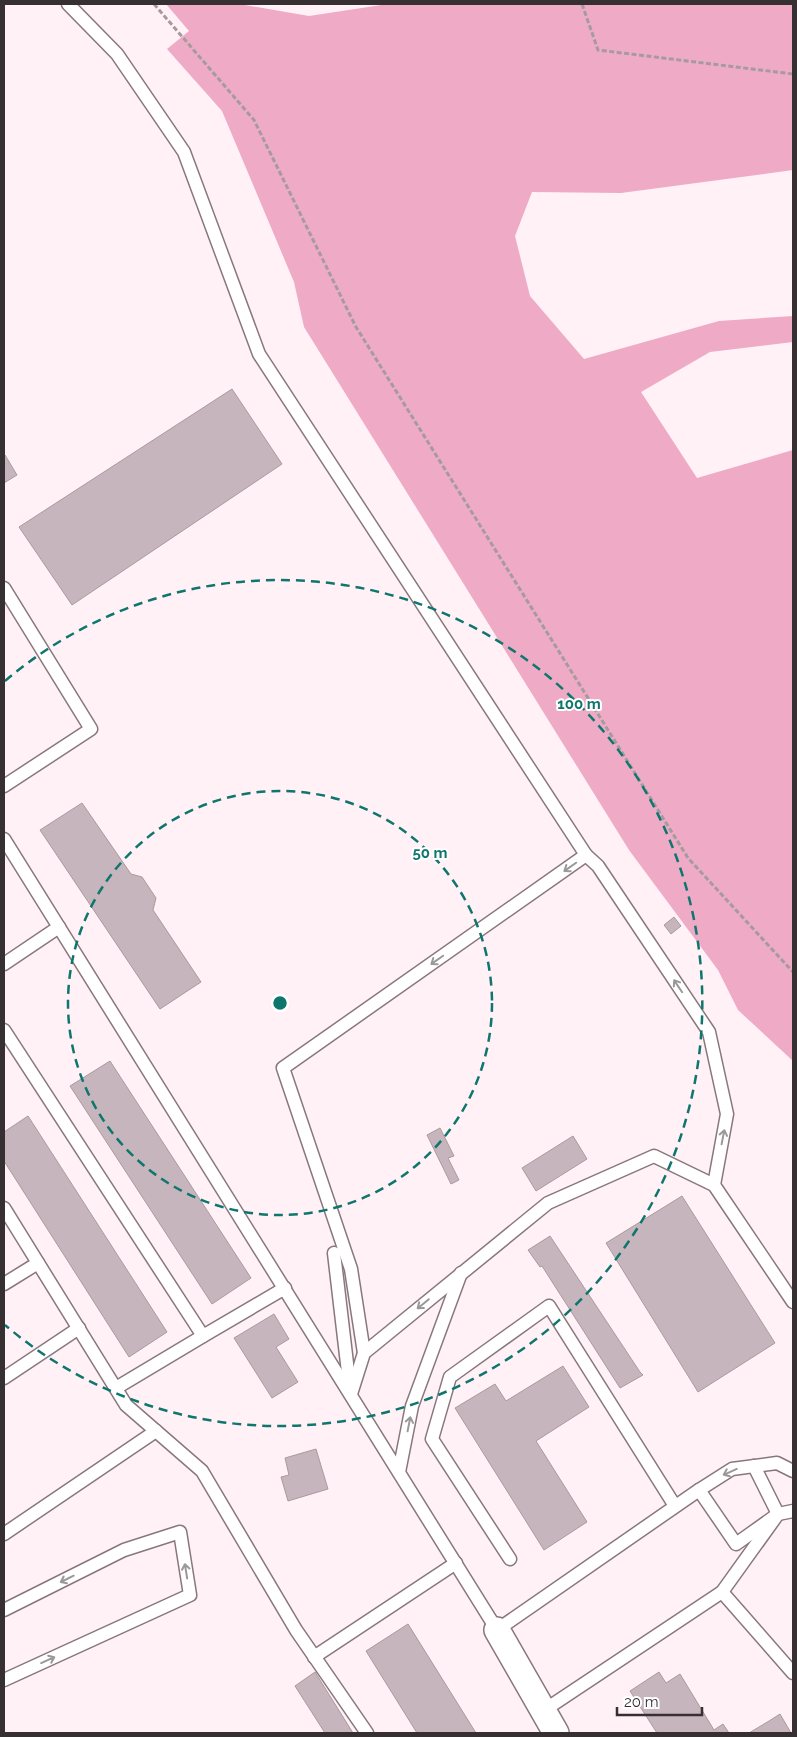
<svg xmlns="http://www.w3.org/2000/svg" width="797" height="1737" viewBox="0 0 797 1737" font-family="Raleway,sans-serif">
<rect width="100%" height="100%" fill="#fff1f6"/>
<polygon fill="#efaac6" points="166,4 239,4 309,16 388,4 793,4 793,170 621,193 532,192 515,236 530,296 584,359 719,321 793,316 793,342 710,352 641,392 697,478 793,450 793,1061 738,1010 718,970 629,850 304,327 294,282 222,111 167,49 189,31"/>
<g fill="#c6b5bc" stroke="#aa9aa0">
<polygon points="232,389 282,464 72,605 19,527"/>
<polygon points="5,455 17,475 4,483 4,456"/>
<polygon points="82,803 131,874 142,877 156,898 153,910 201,982 160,1009 40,830"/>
<polygon points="674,917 681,926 671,934 664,925"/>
<polygon points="110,1061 251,1278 212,1304 70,1086"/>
<polygon points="28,1116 167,1332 129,1357 4,1161 4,1132"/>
<polygon points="440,1128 454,1156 448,1158 459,1180 451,1184 427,1135"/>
<polygon points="573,1136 587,1159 536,1191 522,1168"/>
<polygon points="682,1196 775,1343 698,1392 606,1243"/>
<polygon points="550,1236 640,1372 643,1375 620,1388 542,1266 540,1267 528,1250"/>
<polygon points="274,1314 289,1339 276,1347 298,1382 272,1398 234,1338"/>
<polygon points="563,1366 589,1407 536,1441 587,1522 544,1550 455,1408 495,1384 506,1401"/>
<polygon points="316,1449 328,1489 288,1501 281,1477 289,1475 285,1458"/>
<polygon points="408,1624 476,1733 417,1733 366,1651"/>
<polygon points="315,1672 353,1733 325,1733 295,1686"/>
<polygon points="659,1672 666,1683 680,1674 714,1730 723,1724 729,1733 657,1733 630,1691"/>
<polygon points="780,1714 791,1733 749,1733 769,1721"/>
</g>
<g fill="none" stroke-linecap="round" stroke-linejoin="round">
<g stroke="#88787e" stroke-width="15">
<g id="service">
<polyline points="68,4 117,54 184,152 259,354 586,855"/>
<polyline points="4,588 91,729 4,786"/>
<polyline points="4,839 497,1630 699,1490"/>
<polyline points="4,964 59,927"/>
<polyline points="4,1030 203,1336 116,1388"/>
<polyline points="4,1208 126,1405 202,1471 296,1630 367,1733"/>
<polyline points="334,1253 350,1389"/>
<polyline points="4,1284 38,1263"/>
<polyline points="203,1336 285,1288"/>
<polyline points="364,1353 351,1269 283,1068 586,855 598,866 709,1032 727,1114 714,1185"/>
<polyline points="4,1378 79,1328"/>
<polyline points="351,1394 364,1353 548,1203 654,1156 714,1185 793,1302"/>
<polyline points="793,1471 777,1463 732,1469 699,1490 736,1544 778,1514 793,1511"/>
<polyline points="399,1472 412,1406 461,1273"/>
<polyline points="4,1534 156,1431"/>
<polyline points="510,1559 432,1439 450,1377 549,1306 675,1506"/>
<polyline points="722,1592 778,1514 754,1466"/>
<polyline points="4,1610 124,1550 180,1532 190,1595 4,1680"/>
<polyline points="314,1657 456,1563"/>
<polyline points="543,1711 722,1592 793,1673"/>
</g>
</g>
<g stroke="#88787e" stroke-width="28">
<polyline id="minor" points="497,1630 556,1733"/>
</g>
<g stroke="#a59b9f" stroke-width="3" stroke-dasharray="5 2.5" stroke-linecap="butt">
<polyline points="154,4 254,120 356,327 688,858 793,972"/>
<polyline points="582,4 598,50 793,74"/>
</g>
<use href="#service" stroke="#fff" stroke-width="12"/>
<use href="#minor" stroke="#fff" stroke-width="25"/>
</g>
<defs><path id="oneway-shaft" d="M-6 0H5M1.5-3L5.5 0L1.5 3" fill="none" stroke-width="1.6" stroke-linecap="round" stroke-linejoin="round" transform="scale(1.25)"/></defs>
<g stroke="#9a9898">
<use href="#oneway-shaft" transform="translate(570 867) rotate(145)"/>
<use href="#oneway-shaft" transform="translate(437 960) rotate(145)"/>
<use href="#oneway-shaft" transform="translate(678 986) rotate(-124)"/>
<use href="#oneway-shaft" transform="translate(723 1137) rotate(-79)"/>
<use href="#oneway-shaft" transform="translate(423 1304) rotate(141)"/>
<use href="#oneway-shaft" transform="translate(409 1424) rotate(-79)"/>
<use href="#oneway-shaft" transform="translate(730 1472) rotate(156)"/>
<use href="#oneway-shaft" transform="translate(186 1571) rotate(-99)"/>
<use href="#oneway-shaft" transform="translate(67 1579) rotate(154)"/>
<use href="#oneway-shaft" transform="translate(48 1660) rotate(-24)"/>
</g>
<g fill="none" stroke="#0f766e" stroke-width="2.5" stroke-dasharray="9 6">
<circle cx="280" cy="1003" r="212"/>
<path d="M5 681A423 423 0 1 1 5 1325"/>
</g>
<circle cx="280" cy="1003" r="8" fill="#0f766e" stroke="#fff" stroke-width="2.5"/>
<g font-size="15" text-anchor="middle" font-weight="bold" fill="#0f766e" stroke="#fff" stroke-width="4" stroke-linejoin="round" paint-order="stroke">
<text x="579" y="709">100 m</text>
<text x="430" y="858">50 m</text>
</g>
<rect width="797" height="1737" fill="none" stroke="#363032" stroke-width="10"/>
<path d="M617 1707v8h85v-8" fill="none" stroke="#363032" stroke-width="2.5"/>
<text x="624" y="1707" font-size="15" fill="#363032" stroke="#ffffff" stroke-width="4" paint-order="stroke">20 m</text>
</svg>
